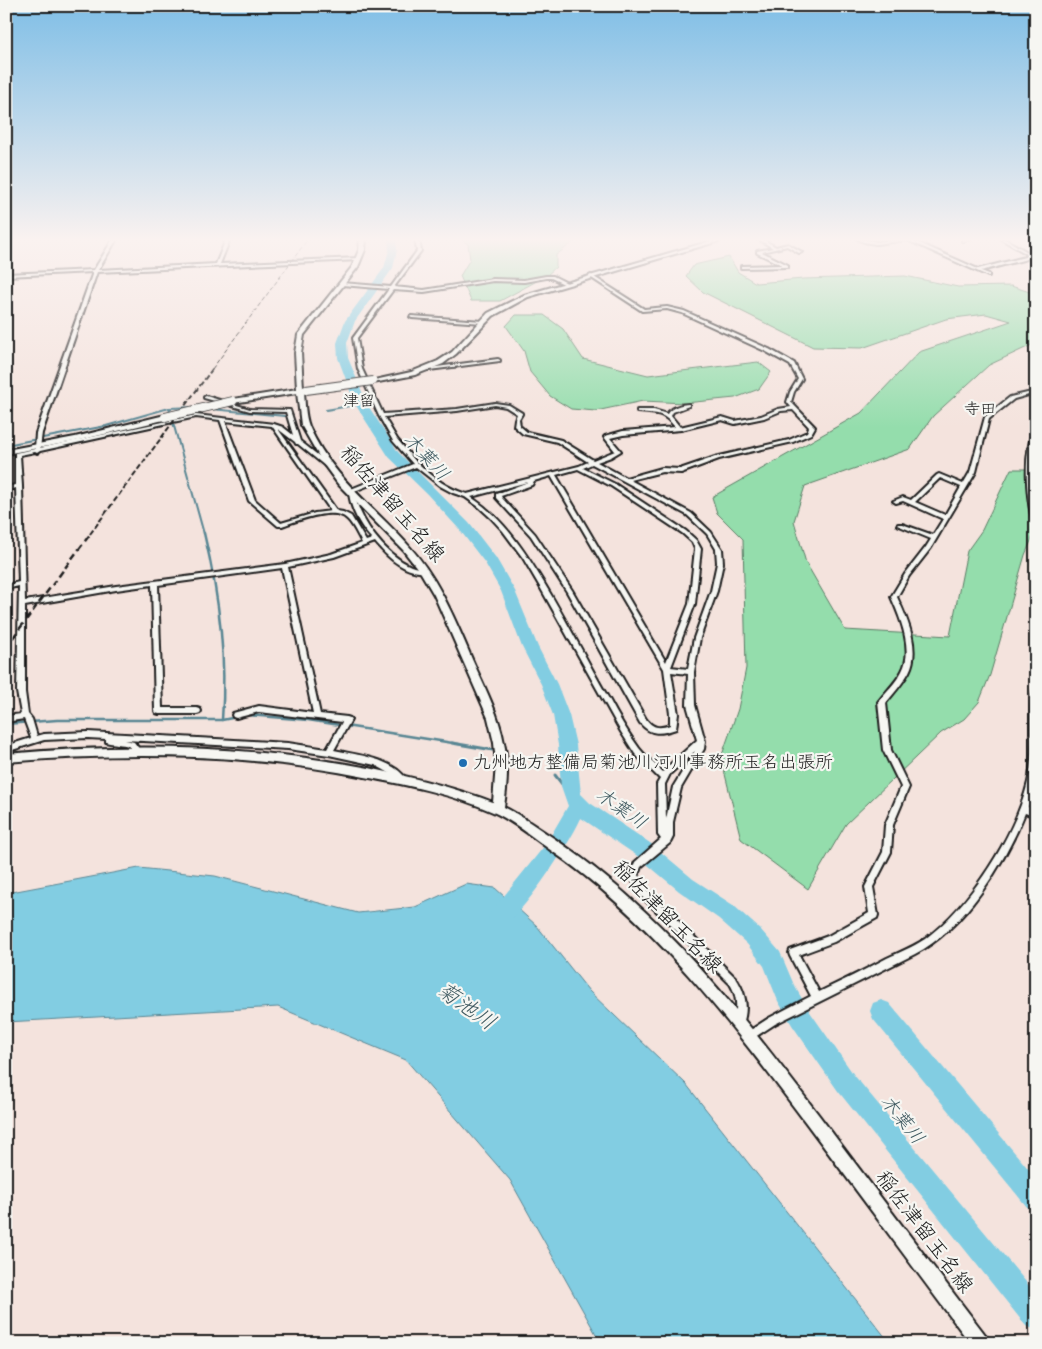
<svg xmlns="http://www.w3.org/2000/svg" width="1042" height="1349" viewBox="0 0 1042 1349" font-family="Mynerve,'Klee One',sans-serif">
<rect width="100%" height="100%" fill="#f4e3dd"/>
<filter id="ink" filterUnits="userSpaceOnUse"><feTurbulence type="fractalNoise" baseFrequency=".02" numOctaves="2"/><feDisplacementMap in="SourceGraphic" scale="10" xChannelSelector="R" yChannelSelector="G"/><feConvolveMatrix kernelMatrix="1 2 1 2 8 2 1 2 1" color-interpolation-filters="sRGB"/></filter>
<g filter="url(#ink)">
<g fill="#94ddac" stroke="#587c64">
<polygon points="460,239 578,239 556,255 556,267 546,276 500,301 471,301 460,276 470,259 468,244"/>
<polygon points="729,257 738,272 756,283 803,279 905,276 958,287 1011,286 1036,294 1036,343 989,365 933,416 910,449 805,486 794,521 806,563 845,630 950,636 967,551 982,530 1011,469 1036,469 1036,529 1025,555 990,675 979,702 964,719 941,733 846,824 808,889 741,839 721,758 738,709 746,668 743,539 717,513 712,497 861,413 919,352 1011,321 986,314 946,319 862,348 813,347 703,292 686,276 694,265"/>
<polygon points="516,315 544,315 563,329 583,359 648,375 758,362 771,372 759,389 735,398 685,403 643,401 596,411 571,409 550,396 530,372 524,351 506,326"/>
</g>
<polygon fill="#82cde2" stroke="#598693" points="139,868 215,876 358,913 415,907 466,884 495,888 537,926 589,991 686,1084 890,1343 601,1343 510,1180 406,1060 278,1007 6,1022 6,893"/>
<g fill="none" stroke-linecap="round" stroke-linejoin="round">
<g stroke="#598693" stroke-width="2">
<polyline points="169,408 204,534"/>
<polyline points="211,409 285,416"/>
<polyline points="326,410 361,404"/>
<polyline points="6,445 106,426 169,408 196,407"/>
</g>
<g stroke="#598693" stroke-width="2.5">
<path d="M204,533C219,595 227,656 222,720"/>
<polyline points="247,715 308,720 459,744"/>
<polyline points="6,724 57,720 222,720 237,717"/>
</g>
<g stroke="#598693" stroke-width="3">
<polyline points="452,743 493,750"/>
<polyline points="555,775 578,805"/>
</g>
<g fill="#82cde2" fill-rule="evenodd">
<path d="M388,239H396L397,250L393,268L355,321L347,343L348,358L367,404L398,452L469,523L496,558L515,591L538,647L557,684L569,715L576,745L581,794L590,803L650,843L693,879L733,905L761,930L780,952L794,985L808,1009L854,1075L1036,1294V1330L1026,1326L838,1091L792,1025L778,1001L764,966L747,944L719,919L679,891L636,855L581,818C571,842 520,920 498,929L491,926L488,919L491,912L546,844L568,806L561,786L558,745L553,715L541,684L522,647L501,591L485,563L459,529L427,494L389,457L355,404L338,358L337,343L345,321L384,268L389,250Z"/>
<polygon points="881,1000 889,1003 1036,1178 1036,1211 1027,1207 873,1019 870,1011 873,1003"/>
</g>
<g stroke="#1c1c1c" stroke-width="4">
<g id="street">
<path d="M113,239H117L98,270L216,264L226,239H230L220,264L359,258L361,259L359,260L97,272L42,433L40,448L196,415L274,424L283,427L293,435L286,412L250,411L204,398V397L206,396L250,409L290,410L300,441L329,464V466H325L298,444H296L295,442L278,429L337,511L343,512L351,516L366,541L372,539C360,526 351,510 349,493L346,491L413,464L393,441L379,416L358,369L353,338L389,289L342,285L340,284L342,283L391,287L417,251L415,239H419L421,251L394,287L424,290L493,279L524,280L546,276H553L569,284L566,285L551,278H546L524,282L493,281L424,292L393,290L357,338L362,369L383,414L457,409L495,403L509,405L522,413V414L519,419L520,426L527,432L561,440L593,460L615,451L604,437L605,436L623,431L675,427C662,411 656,414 637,412V410H654L667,414C670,408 681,404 689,404V406L673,412L671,416L680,427L722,417L735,421L761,416L778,409L791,407L787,402L790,392L798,379L790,365L765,351L682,313L667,309L642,311L590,277L589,276L591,275L644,309L667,307L684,311L769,349L794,363L802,379L794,392L791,402L815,427L811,434L793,442L719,459L681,473L662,472L630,480L691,513L711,532L722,549L723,563L717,591L700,638L694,672L695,705L705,741L704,749L681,788L673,822V837L670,843L641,867L638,875L644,887L736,978C746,993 749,1010 742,1026L739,1028L736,1026L734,1023C737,1009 738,997 730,984L638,893L630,875L635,862L661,839L658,835L657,784L660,779L635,754L621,732L540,587L523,558L503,531L491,518L479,507L465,497L453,493L440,486L416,467L352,492L354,493C360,521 384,554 411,566C416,568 421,568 426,570L427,571L426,572C405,574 387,557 375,542L334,557L288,567L320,714L347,717L350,718L351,720L334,750C357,755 393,758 407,780L406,782L403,783L400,782L395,776L375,765L329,755L288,749L125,740L134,742L140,750L139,752C130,753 134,749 128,746C123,744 112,744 106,742V739L88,738L44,740L6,752V746L31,738L24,719L6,722V716L21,714L17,692L19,586L6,589V585L19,582L16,488L6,491V487L15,485V453L35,449L36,433L93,272L6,276V274L94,270ZM495,405L506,407L517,414L515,419L514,426L523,434L557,442L588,462L579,466L467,494C448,489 434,478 420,465V463H417L397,439L384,417L457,411ZM793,410L809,427L807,432L789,440L715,457L680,469L662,468L626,478L597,462L611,457L621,451L610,438L623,435L681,430L722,420L735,424L764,418L781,411ZM196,417L220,420L249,501L278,526H282C297,521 334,506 347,519C353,524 358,536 362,543L331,554L285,564L116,586L25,601L22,486L20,455L35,452L37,453L40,451ZM225,421L272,426L331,511L315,513L281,523L255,500ZM592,464L687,515L707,534L716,549L717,563L711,591L694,638L688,669L671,667L695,604L701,549L696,540L686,531L615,484L583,468ZM578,469L611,486L682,533L692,542L695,549L689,604L666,662L556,475ZM551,476L664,669L670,714V725C659,729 653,728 646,719L572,590L535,534L502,498L501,496L532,485L534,481ZM528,482L496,494V498L531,536L567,592L640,723C651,736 661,734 676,729L678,714L671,672L688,674L687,705L697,740L664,770L663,772C655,764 646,757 639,748C628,733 618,716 609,699C587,661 567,621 544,583C524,550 504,519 471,497ZM282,568L313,713L259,706L233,713L232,715L233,717L236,718L259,712L342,722L327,749L288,743L88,732L44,734L37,736L32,719L28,714L25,692V606L116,590L152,585L155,711L156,713L159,714H197L200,713L201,711L200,709L197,708H162L158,585ZM695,751L673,787L666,819L665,784L670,774Z"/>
<polygon points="758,239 762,239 776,247 788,244 802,252 799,253 787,246 762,252 788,265 788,267 741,268 741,266 742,266 782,265 757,253 757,251 773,248"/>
<polygon points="857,239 862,239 876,242 910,239 978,269 1025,257 1027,254 1001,239 1005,239 1031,254 1027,259 981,271 989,274 989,276 988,276 907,240 876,244 864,242"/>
<polygon points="962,239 971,239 963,241 962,241"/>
<polygon points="411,316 483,321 485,322 483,323 412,318 410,317"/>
<polygon points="498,359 500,360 500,361 429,370 427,369 429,368"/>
<path d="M1036,391V393L1014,399L989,419L976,472L931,548L909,576L897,597C907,618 921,649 909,672C903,683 894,693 886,703L891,750L909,787L893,825L891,852L873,887L878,915L877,918L834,942L799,955L819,992C842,981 865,970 887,958C900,952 913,947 925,939C970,906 1015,836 1028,782C1035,753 1028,721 1033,691L1036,688V782L1028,807L1036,810V817L1025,813C1005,863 964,929 915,954L775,1024L752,1039L749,1041L746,1039L744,1036L746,1033L769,1018L811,996L790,956L789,953L790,950L828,936L869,913L865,887L883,852L885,825L901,787L883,750L878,702C886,691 896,683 902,671C914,650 900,617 891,597L905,574L926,547L931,539L897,525L898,524H902L933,535L943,519L903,501L896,503L893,501L903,497L911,500L937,475L939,474L963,484L970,472L985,417L1010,397ZM940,478L961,487L945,515L915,502Z"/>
<path d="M1034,428H1036L1033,476L1036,525L1033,523C1026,496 1023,454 1034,428Z"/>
</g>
</g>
<g stroke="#1c1c1c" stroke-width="4">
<g id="secondary">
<path d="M360,239H366L365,250L358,267L304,335L301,353L303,388L309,390L304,392C305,403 305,416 309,426C330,475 374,507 408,545C441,581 457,625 476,668C487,692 499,716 504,743C509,764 507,785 504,807C522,816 538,828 555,839C664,913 739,1011 818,1114C874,1188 930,1263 987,1337L990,1343H970C915,1270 861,1196 806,1123C730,1022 654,921 549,849C531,836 513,821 493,812C455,795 411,786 370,778C249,753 129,752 6,762V754C128,743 249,745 369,768C411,777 453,787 493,802L496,764L494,743L488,718L434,595L421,573L403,550L338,484L324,465L301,425L297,393L233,403L229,401L233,399L297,389L295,353L298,335L352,267L359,250Z"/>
<polygon points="718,239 726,239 528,297 493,316 456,354 443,364 415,375 373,383 370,381 411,372 438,361 452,352 488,313 524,295"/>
<polygon points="165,415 169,417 168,419 75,441 6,454 6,450 75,437"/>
</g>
</g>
<use href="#street" fill="#f6f6f2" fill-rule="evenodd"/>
<use href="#secondary" fill="#f6f6f2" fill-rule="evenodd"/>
<polyline stroke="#1c1c1c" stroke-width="1" stroke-dasharray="4.5 2.5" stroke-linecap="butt" points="212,369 308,239"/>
<polyline stroke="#1c1c1c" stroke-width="2" stroke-dasharray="5.5 2.5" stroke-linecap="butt" points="90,534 213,368"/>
<polyline stroke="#1c1c1c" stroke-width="2.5" stroke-dasharray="7 4" stroke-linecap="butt" points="6,647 91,533"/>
<g stroke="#1c1c1c" stroke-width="10" stroke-linecap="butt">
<g id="secondary-bridge">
<polyline points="306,390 373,381"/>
<polyline points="165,417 233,401"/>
</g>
</g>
<use href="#secondary-bridge" stroke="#f6f6f2" stroke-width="8"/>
</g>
</g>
<linearGradient id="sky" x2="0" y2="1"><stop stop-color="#7fbee6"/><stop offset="0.56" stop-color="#faf2f0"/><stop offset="1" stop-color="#faf2f0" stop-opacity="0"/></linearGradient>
<rect width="1042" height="428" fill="url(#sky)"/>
<circle fill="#1f6fb2" stroke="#f6f6f2" stroke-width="2" cx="463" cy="763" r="5"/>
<g text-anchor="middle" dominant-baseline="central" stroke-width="4.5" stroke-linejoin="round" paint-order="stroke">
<g font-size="16" fill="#1c1c1c" stroke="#f6f6f2">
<text x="359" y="401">津留</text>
<text x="980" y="409">寺田</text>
</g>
<g font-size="18" fill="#1c1c1c" stroke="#f6f6f2" text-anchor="start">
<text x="473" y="763">九州地方整備局菊池川河川事務所玉名出張所</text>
</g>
<g font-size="19" font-style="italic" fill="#405a61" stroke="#f6f6f2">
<text transform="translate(426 457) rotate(47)">木葉川</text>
<text transform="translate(621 809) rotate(35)">木葉川</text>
<text transform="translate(902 1120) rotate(51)">木葉川</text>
</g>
<g font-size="21" fill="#1c1c1c" stroke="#f6f6f2">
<text transform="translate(392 504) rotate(49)">稲佐津留玉名線</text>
<text transform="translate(667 917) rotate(46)">稲佐津留玉名線</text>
<text transform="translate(924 1232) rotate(53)">稲佐津留玉名線</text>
</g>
<g font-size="22" font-style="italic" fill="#405a61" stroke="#f6f6f2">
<text transform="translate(466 1007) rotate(35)">菊池川</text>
</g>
</g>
<rect width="1042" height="1349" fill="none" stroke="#f6f6f2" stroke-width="25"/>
<rect x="12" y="12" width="1017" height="1324" fill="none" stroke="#1c1c1c" stroke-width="2" filter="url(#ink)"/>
</svg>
